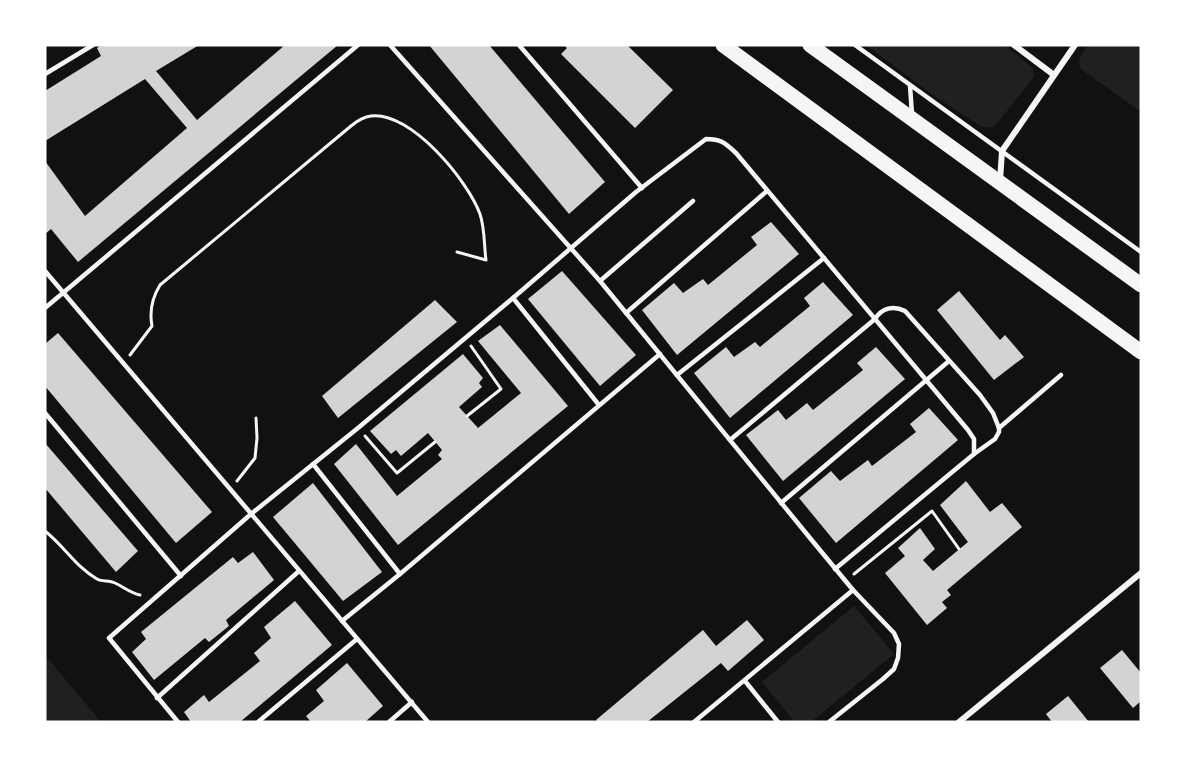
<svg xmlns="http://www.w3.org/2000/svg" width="1186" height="767" viewBox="0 0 1186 767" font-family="'PT Sans',sans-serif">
<rect width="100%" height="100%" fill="#111"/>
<g fill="#202020">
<path d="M866,45H1005L1029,65L1033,69L1034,77L995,126C990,129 986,127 980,126L930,93Z"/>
<path d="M1088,45H1137L1141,48L1140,111L1081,69C1076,59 1083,53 1088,45Z"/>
<polygon points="854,606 894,654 811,722 795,722 762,682"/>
<polygon points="45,655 101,722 45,722"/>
</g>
<g fill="#d3d3d3">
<polygon points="101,45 199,45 156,71 197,120 285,45 338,45 78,262 51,229 45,234 45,161 85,216 187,128 145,79 45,141 45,91 101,56 97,48"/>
<polygon points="429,45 489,45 605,182 569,214"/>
<polygon points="564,45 627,45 673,90 635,128 561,54 567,48"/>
<polygon points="771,222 799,254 677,355 642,310 674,283 683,293 703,279 708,285 757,245 751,237"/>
<polygon points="562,271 636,355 600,386 528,299"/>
<polygon points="823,282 853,315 730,418 694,373 726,347 734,357 755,342 760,347 810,306 804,298"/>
<polygon points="959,291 1000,340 1005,335 1024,357 994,380 937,310"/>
<polygon points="435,300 457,322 338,418 322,396"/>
<polygon points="500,325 568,406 398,545 334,464 356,444 397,496 442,459 438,455 442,450 428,433 401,456 396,450 391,454 370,431 463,354 483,378 479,383 482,387 459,407 478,428 521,393 478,341"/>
<polygon points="58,333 212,512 176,543 45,386 45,344"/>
<polygon points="876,347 905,379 783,481 746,435 778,410 786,420 807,403 813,410 863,370 857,363"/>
<polygon points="929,408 958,440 836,543 799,498 831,471 840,481 868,460 872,466 916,432 910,424"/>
<polygon points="45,443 138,551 116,572 45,488"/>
<polygon points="966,481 990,512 1002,503 1022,527 947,590 951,595 942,602 947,608 927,625 885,573 905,556 898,548 920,528 935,549 923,560 933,571 968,542 940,505"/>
<polygon points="313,483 382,572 343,601 273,517"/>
<polygon points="253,552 274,580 226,620 229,626 209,642 205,638 154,680 132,652 146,639 141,632 233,557 238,563"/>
<polygon points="295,601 332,645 240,722 191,722 184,712 204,695 209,702 260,661 254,653 271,638 264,627"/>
<polygon points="747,620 764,640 728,671 721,663 647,722 598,722 596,720 703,630 716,646"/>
<polygon points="1122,650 1141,673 1141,701 1133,708 1100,668"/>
<polygon points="347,663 383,706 365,722 311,722 306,716 324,701 316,690"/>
<polygon points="1068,696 1089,722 1052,722 1046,714"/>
</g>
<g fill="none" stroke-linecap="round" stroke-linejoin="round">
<g stroke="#f5f5f5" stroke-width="3">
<path d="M130,355L152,326C149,310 152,298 160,285L351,126C357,121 363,117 371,116C411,111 468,181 480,214C485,229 484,246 486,260L457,252"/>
<polyline points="467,416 501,389 471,346"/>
<polyline points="365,436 397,473 435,442"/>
<polyline points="237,481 255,458 257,438 256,418"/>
<path d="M45,531C64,546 76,567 97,579C102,582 109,580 115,583C124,587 130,593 140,595"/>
<polyline points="854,574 932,511 959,549"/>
</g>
<g stroke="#f5f5f5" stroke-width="4.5">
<polyline points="390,45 600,281 810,538 853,590 894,633 899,644 898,658 894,669 883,679 829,722"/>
<polyline points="519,45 642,188"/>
<polyline points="855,45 1141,252"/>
<polyline points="45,74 93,45"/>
<polyline points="910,86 912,114"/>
<polyline points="45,271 428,722"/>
<polyline points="600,281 693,201"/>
<polyline points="513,298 599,405"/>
<polyline points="45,308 358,45"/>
<polyline points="626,313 767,191"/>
<polyline points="677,375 824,258"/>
<polyline points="45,413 181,576"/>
<polyline points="999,428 1061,375"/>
<path d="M730,440L875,319C882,308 893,305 905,311L980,395L993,413L999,428V432L995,439L974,454"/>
<polyline points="313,464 400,574"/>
<polyline points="781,503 949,361"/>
<polyline points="342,621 400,574 660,354"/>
<polyline points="745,681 778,722"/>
<polyline points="157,698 299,571"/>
<path d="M178,722L109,638L251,514L358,428L513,298L636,192L706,139C721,139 725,143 736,153L968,430L974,439V454L835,569"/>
<polyline points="258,722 357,639"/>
<polyline points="389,722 412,702"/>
<polyline points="694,722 853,590"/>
</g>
<g stroke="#f5f5f5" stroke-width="6">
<polyline points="1014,45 1054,75"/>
<polyline points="1000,181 1002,151 1075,45"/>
<polyline points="959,722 1141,573"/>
</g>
<g stroke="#f5f5f5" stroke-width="15">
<polyline points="723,45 1141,352"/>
<polyline points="810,45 1141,285"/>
</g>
</g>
<rect width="1186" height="767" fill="none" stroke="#ffffff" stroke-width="93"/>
</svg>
